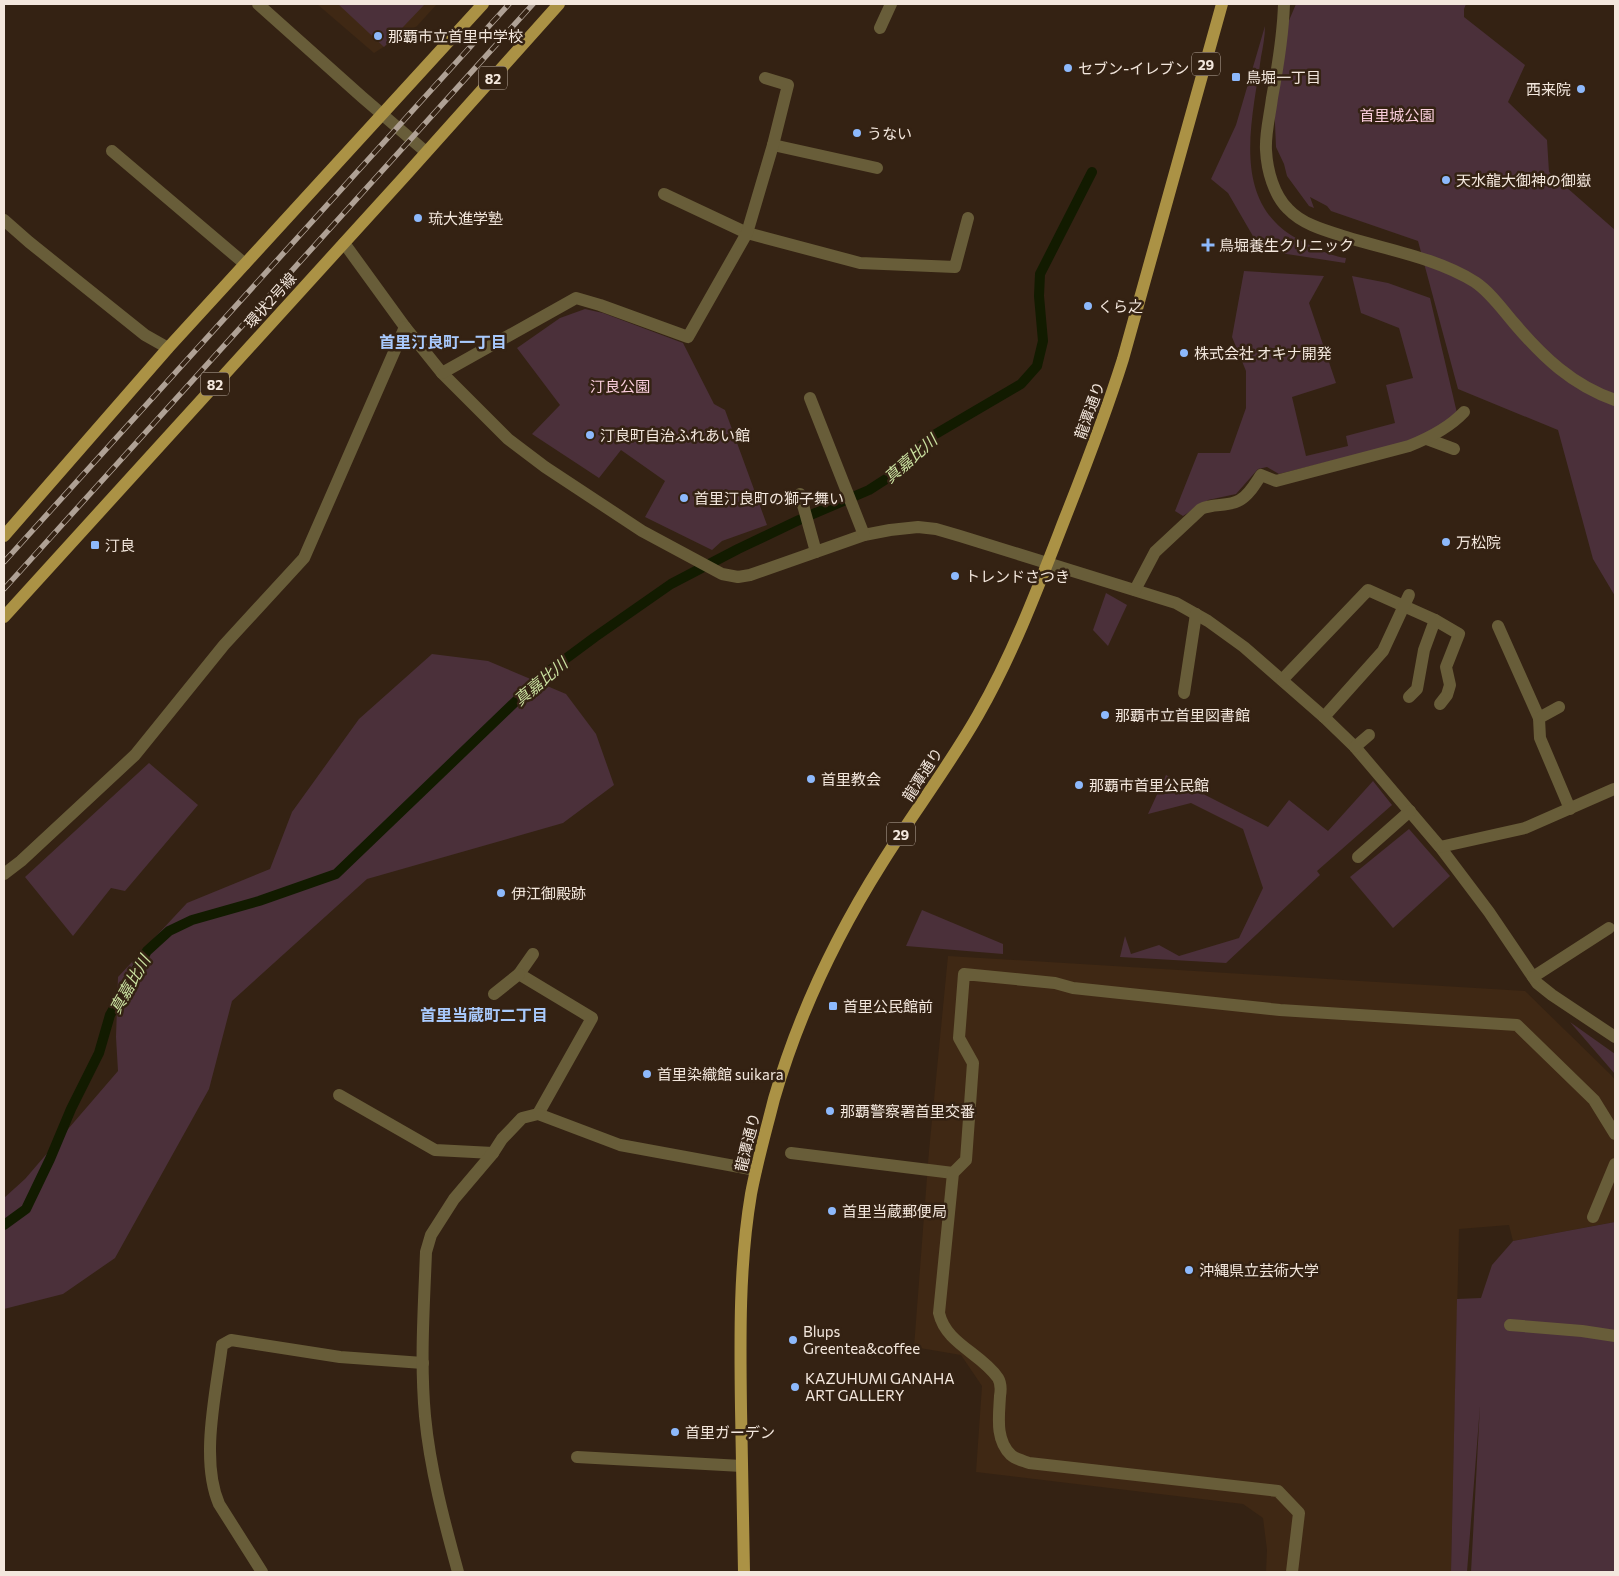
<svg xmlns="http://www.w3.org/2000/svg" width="1619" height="1576" viewBox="0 0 1619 1576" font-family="Commissioner,'Noto Sans JP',sans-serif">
<rect width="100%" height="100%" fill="#342213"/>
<g fill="#3f2814">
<polygon points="317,4 437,4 417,26 374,53"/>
<polygon points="948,956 1525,991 1611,1075 1615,1080 1615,1222 1513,1241 1509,1225 1459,1229 1451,1572 1266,1572 1267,1550 1263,1518 1243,1504 976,1472 982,1386 961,1355 914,1347 929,1151"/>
</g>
<g fill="#4b303a">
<polygon points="338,4 425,4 384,47"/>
<polygon points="1296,4 1466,4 1464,9 1464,17 1525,65 1508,102 1547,140 1549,172 1615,230 1615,596 1593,559 1558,430 1458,389 1418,241 1331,211 1327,206 1310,197 1314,208 1309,206 1287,176 1284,164 1276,147 1274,101 1282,37"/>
<path d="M1265,26C1265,36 1263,47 1261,57C1253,118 1229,200 1296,238C1311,246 1329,256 1346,258L1345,263L1261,250L1228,193L1211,179L1236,125Z"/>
<polygon points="1244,271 1324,276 1309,303 1336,383 1292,397 1306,456 1348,446 1346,436 1395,423 1386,385 1413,378 1399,328 1361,313 1352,276 1388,283 1430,298 1457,413 1429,433 1411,441 1279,474 1267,467 1258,469 1236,494 1208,500 1183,516 1175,511 1198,453 1230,453 1246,408 1246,371 1232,337"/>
<polygon points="585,309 603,313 683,343 714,404 725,410 767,525 722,541 712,550 645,517 665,481 621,450 599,478 532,434 560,405 517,348 560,318"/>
<polygon points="1106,593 1127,605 1108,646 1093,630"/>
<polygon points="432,654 488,661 566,694 596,734 614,785 563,823 367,879 232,1001 209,1089 115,1258 63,1294 4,1309 4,1198 25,1179 118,1071 116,1037 118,977 187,903 270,869 292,812 359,719"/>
<polygon points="149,763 198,805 125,891 111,888 73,936 25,877"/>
<polygon points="1166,775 1268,827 1289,800 1328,831 1373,781 1392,805 1317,871 1320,875 1226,963 1120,957 1125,936 1131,954 1159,945 1179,956 1239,938 1263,888 1243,829 1191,803 1148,814"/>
<polygon points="1409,829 1450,876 1393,928 1350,877"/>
<polygon points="922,910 1003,944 1003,954 906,946"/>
<polygon points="1570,1022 1615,1054 1615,1074"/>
<polygon points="1615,1222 1615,1572 1471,1572 1480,1406 1467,1572 1451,1572 1457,1299 1481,1298 1492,1265 1513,1241"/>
</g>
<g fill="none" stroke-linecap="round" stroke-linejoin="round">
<polyline stroke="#121b00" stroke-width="10" points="4,1225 26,1209 50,1159 71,1109 99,1053 110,1015 147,951 169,931 192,920 259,901 336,874 541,677 595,637 671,584 738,549 799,520 869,490 897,472 915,451 934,435 1021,384 1037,366 1043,341 1039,296 1040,274 1092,172"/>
<g stroke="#685d39" stroke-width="12">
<polyline points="258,4 362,97 426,152"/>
<path d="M1284,4C1283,36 1278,66 1272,98C1270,115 1265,133 1266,150C1267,171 1274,195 1288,209C1303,225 1327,231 1346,237C1388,250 1437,258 1475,282C1490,292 1502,309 1514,323C1543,357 1572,385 1615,400"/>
<polyline points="880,28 891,4"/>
<polyline points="773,145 877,168"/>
<polyline points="112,151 245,264"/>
<polyline points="664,194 747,233 860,263 955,267 968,218"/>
<polyline points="4,220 29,242 145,335 168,348"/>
<polyline points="344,243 405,327 442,373 508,439 545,467 642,531 722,574 738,577 750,575 864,535 890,530 918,527 936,529 960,536 1176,603 1208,621 1244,647 1324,717 1355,747 1440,847 1489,912 1537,983 1552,995 1615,1037"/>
<polyline points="442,373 576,298 600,305 688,337 747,233 773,145 788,85 765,78"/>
<polyline points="810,398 864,535"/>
<polyline points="1427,439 1454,449"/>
<polyline points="800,494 816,552"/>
<path d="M1135,590L1155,552L1201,509C1213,503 1229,507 1240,500C1249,495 1255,484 1261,475L1276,481L1409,446C1429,438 1449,428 1464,412"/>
<polyline points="1435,620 1459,634 1446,667 1450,685 1447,695 1440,704"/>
<polyline points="1498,626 1539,718"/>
<polyline points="1282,680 1368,590 1435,620 1424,650 1417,689 1409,697"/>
<polyline points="1184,693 1196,614"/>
<polyline points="1559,707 1539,718 1540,738 1570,809"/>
<polyline points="1324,717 1383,651 1409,595"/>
<polyline points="1355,747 1369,735"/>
<polyline points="1440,847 1525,828 1614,789"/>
<polyline points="1358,857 1410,811"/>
<polyline points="4,874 21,861 135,755 224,645 304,558 405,327"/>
<polyline points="533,954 519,974 592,1018 538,1114"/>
<polyline points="1533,977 1609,928"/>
<polyline points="494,994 519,974"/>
<polyline points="339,1095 435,1150 493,1153"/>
<polyline points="791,1153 953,1173"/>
<polyline points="1593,1217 1615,1164"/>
<polyline points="1510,1325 1582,1331 1615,1336"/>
<polyline points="577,1457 742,1466"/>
<path d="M262,1572L219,1504C200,1460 216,1393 222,1345L231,1340L340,1357L423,1363"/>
<path d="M458,1572C444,1521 430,1469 425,1416C420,1361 424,1306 426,1252L431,1235L454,1199L493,1153L502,1139L522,1118L538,1114L620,1145L756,1170"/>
<path d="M1292,1572L1299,1513L1278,1491L1029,1463C1024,1461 1015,1459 1011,1455C995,1440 999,1416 1000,1396C1001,1390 1001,1383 998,1378C981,1353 946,1344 939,1313L953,1173L966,1160L973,1063L959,1038L964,974L1055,983L1073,988L1280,1010L1517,1025L1594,1100L1615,1134"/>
</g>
<g stroke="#ab9245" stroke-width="12">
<polyline points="4,536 168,348 483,4"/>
<polyline points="4,617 405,176 559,4"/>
<path d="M744,1572C743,1518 742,1464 741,1409C740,1338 739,1265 751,1194C757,1162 766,1131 774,1099C798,1016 836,936 882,863C913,813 949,766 978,715C1014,652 1039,585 1065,518C1086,465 1106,413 1123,359L1222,4"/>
</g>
<g stroke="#afa195" stroke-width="5.5">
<g id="rail">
<polyline points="4,562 509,4"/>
<polyline points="4,589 533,4"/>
</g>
</g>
<use href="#rail" stroke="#342213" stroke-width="4" stroke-dasharray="11" stroke-linecap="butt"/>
</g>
<g fill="#8db9fc" stroke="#342213" stroke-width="2">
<circle cx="378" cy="36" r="5"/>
<circle cx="1068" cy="68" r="5"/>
<rect x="1231" y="72" width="10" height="10" rx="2.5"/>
<circle cx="1581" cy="89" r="5"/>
<circle cx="857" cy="133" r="5"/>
<circle cx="1446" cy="180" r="5"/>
<circle cx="418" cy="218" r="5"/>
<path d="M1205.5 237.5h5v5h5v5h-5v5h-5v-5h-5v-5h5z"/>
<circle cx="1088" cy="306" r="5"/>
<circle cx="1184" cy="353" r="5"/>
<circle cx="590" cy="435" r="5"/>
<circle cx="684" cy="498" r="5"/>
<circle cx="1446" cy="542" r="5"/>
<rect x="90" y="540" width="10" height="10" rx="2.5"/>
<circle cx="955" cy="576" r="5"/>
<circle cx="1105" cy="715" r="5"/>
<circle cx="811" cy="779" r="5"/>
<circle cx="1079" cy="785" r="5"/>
<circle cx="501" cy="893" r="5"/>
<rect x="828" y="1001" width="10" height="10" rx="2.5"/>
<circle cx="647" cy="1074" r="5"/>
<circle cx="830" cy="1111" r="5"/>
<circle cx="832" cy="1211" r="5"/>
<circle cx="1189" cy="1270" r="5"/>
<circle cx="793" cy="1340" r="5"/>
<circle cx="795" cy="1387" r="5"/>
<circle cx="675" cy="1432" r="5"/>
</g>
<g text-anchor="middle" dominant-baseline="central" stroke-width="5" stroke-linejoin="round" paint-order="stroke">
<g fill="#342213" stroke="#baaca0" stroke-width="1">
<rect x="1192" y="52.5" width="28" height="23" rx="4"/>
<rect x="479" y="66.5" width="28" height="23" rx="4"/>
<rect x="201" y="372.5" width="28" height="23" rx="4"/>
<rect x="887" y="822.5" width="28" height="23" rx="4"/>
</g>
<g font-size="14" font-weight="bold" fill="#f3e7dd">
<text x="1206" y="64">29</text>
<text x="493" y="78">82</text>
<text x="215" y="384">82</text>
<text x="901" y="834">29</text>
</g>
<g font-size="15" fill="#f3e7dd" stroke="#342213" text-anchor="start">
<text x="388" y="36">那覇市立首里中学校</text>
<text x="1078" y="68">セブン-イレブン</text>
<text x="1246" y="77">鳥堀一丁目</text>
<text x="1571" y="89" text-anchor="end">西来院</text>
<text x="867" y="133">うない</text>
<text x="1456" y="180">天水龍大御神の御嶽</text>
<text x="428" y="218">琉大進学塾</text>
<text x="1219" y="245">鳥堀養生クリニック</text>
<text x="1098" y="306">くら之</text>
<text x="1194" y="353">株式会社 オキナ開発</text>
<text x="600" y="435">汀良町自治ふれあい館</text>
<text x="694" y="498">首里汀良町の獅子舞い</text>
<text x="1456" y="542">万松院</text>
<text x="105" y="545">汀良</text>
<text x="965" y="576">トレンドさつき</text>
<text x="1115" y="715">那覇市立首里図書館</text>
<text x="821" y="779">首里教会</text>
<text x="1089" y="785">那覇市首里公民館</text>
<text x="511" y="893">伊江御殿跡</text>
<text x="843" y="1006">首里公民館前</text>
<text x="657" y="1074">首里染織館 suikara</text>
<text x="840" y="1111">那覇警察署首里交番</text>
<text x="842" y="1211">首里当蔵郵便局</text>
<text x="1199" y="1270">沖縄県立芸術大学</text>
<text x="803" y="1331">Blups<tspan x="803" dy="17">Greentea&amp;coffee</tspan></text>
<text x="805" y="1378">KAZUHUMI GANAHA<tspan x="805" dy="17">ART GALLERY</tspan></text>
<text x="685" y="1432">首里ガーデン</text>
</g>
<g font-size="15" fill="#fbcfde" stroke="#342213">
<text x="1397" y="115">首里城公園</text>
<text x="620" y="386">汀良公園</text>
</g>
<g font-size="15" fill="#f3e7dd" stroke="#342213">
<text transform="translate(270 300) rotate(-48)">環状2号線</text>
<text transform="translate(1089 410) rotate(-70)">龍潭通り</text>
<text transform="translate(922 774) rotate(-57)">龍潭通り</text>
<text transform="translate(747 1142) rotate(-76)">龍潭通り</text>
</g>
<g font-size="16" font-weight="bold" fill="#a9cafd" stroke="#342213">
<text x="443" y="341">首里汀良町一丁目</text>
<text x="484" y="1014">首里当蔵町二丁目</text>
</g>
<g font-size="16" font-style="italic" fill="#cbe2a1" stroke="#342213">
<text transform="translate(910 458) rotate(-41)">真嘉比川</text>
<text transform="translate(540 681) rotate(-40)">真嘉比川</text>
<text transform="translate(129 984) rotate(-60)">真嘉比川</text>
</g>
</g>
<rect width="1619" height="1576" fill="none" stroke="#f3e7dd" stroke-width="10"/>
</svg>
